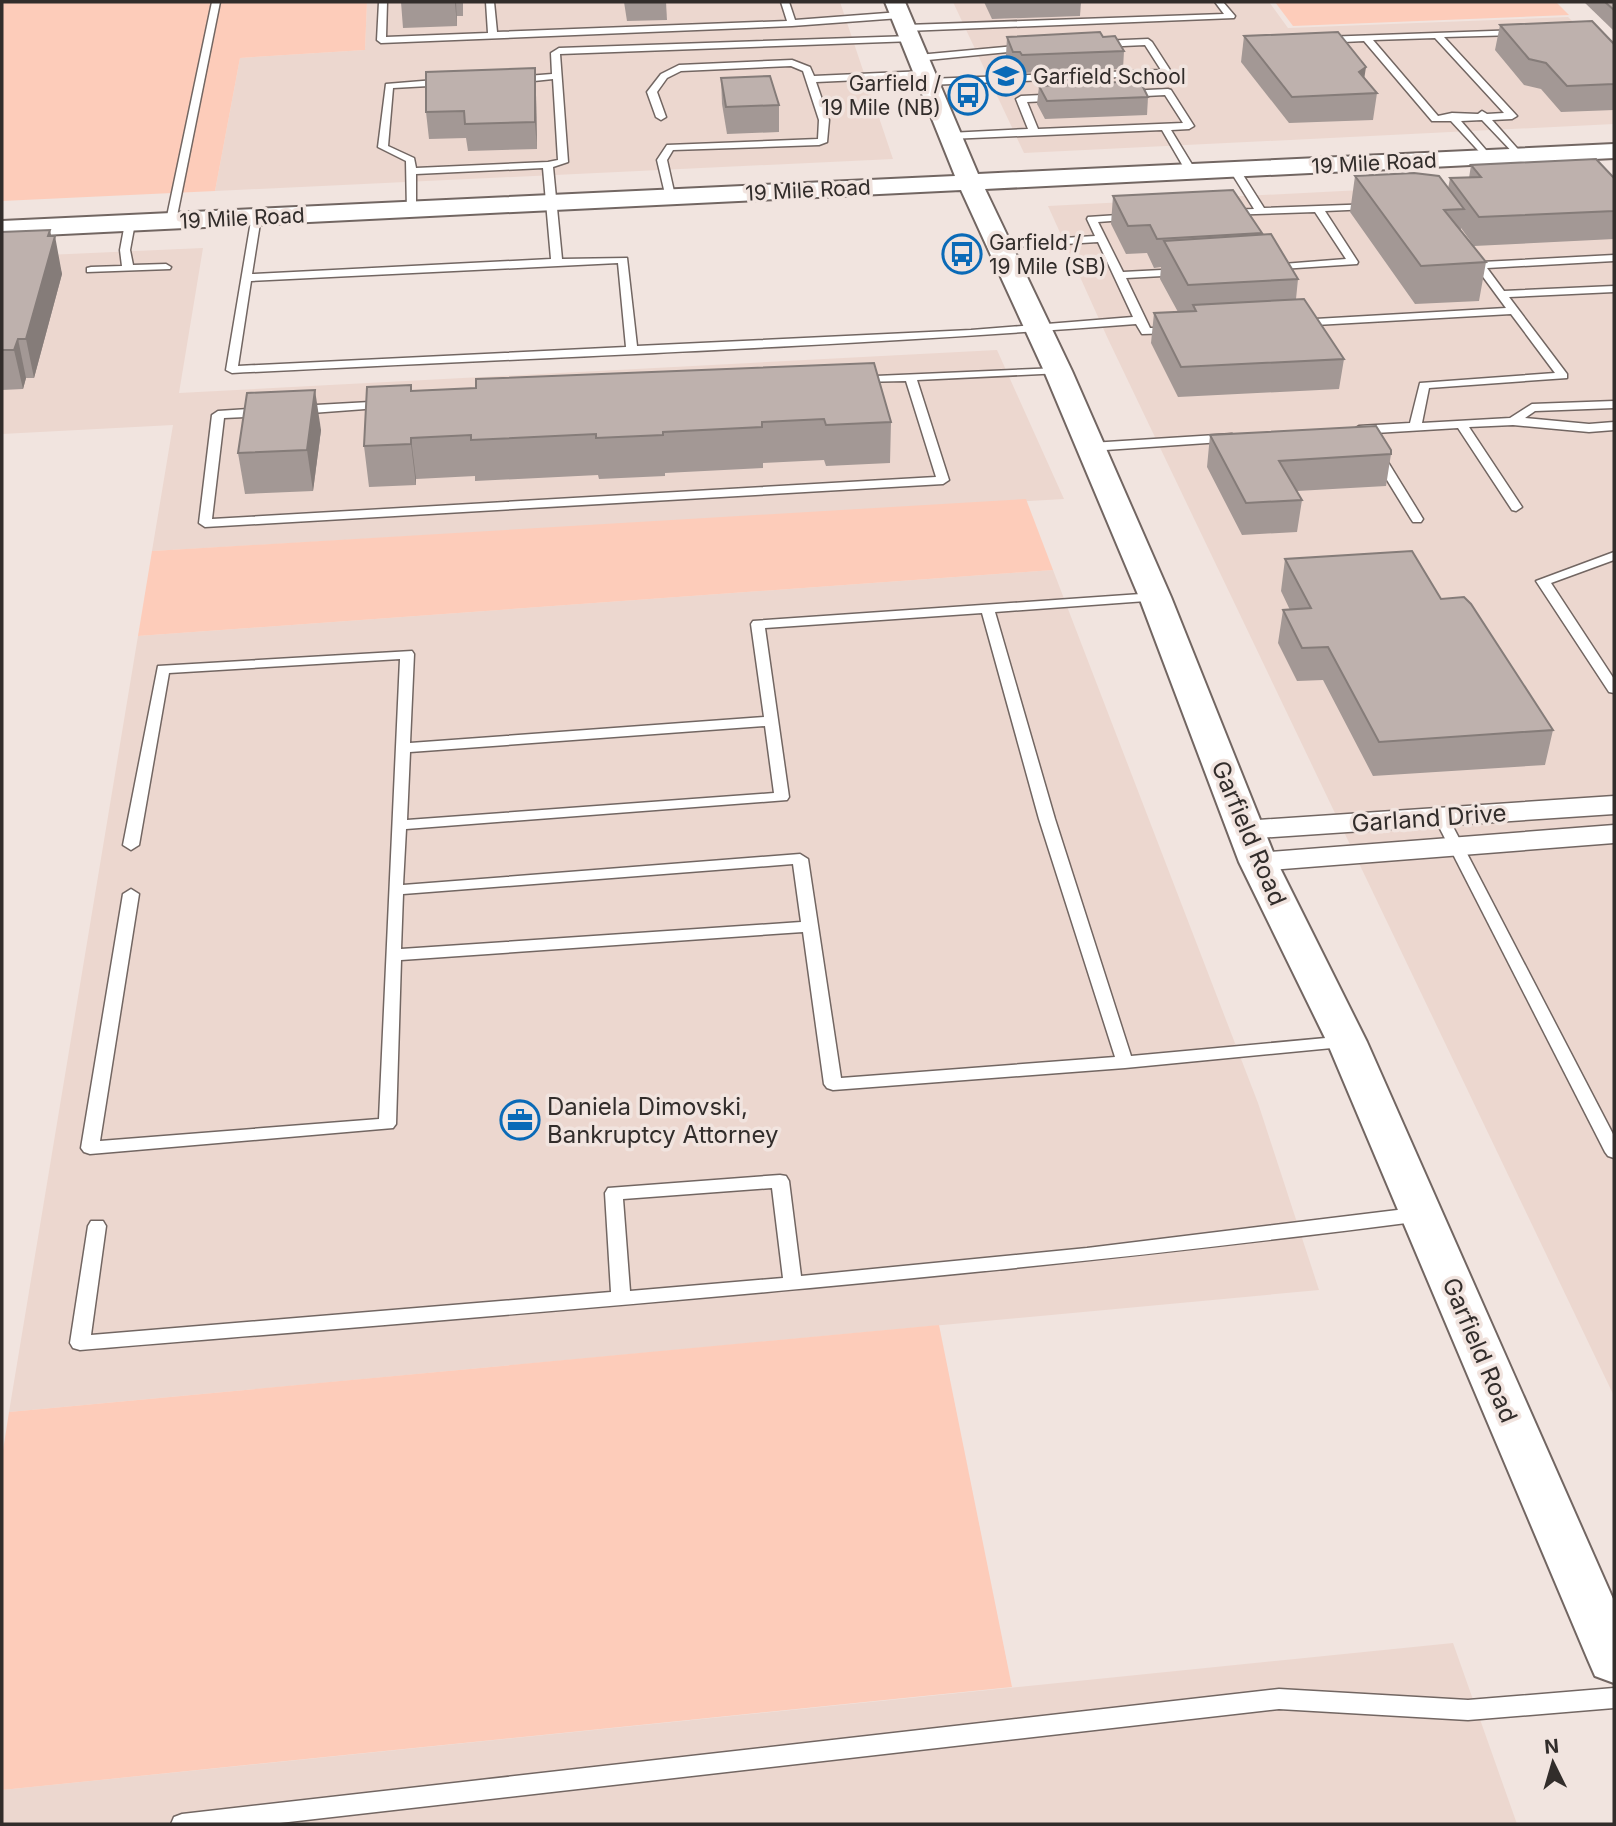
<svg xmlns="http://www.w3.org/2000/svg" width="1616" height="1826" viewBox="0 0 1616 1826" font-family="Inter,sans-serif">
<rect width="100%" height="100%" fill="#f1e4df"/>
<g fill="#ecd7cf">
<polygon points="367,2 840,2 893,159 215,191 240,58 365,50"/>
<polygon points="953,2 1269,2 1288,28 1568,17 1614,62 1614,124 1024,153"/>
<polygon points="1614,177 1614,1396 1108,339 1048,206"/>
<polygon points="203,248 179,393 997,350 1064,499 152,551 173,425 2,434 2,257"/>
<polygon points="1053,570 1258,1103 1319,1290 9,1412 138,636"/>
<polygon points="1453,1643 1517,1824 2,1824 2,1790"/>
</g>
<g fill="#fdccba">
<polygon points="2,2 367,2 365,50 240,58 215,191 2,201"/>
<polygon points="1275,2 1556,2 1569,15 1293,26"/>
<polygon points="1026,499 1053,570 138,636 152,551"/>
<polygon points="939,1325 1012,1687 2,1790 2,1457 9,1412"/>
</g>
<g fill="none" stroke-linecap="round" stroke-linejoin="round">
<g stroke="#726662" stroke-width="3">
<g id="lane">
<polygon points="212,2 220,2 176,221 171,224 166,221"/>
<polygon points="379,2 387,2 386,37 488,33 486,2 494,2 497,32 787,21 781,2 789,2 795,20 900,12 904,15 900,18 792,26 381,43 377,40"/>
<polygon points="1215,2 1223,2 1235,16 1234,18 906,31 902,28 906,25 1224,14"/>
<path d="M1520,30V34L1517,35L1444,37L1517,116L1512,119L1492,120L1524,156L1519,159L1482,120L1461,121L1492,157L1487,160L1451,121H1432L1364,41L1323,43L1319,40L1323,37ZM1435,38L1504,113L1487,114L1482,111L1478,114L1452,113L1438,116L1373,40Z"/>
<path d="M911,36L914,37V41L560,54L568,162L553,167L562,259L627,258L637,346L971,330L1133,317L1098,242L1000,248L995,245L1000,242L1095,236L1087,219L1088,217L1133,214L1137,215V219L1098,222L1123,272L1181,269L1186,272L1181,275L1126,278L1150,328H1171L1177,331L1175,333L1142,334L1136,324C835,347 534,358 232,373L226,370L252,215L261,217L252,274L551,259L543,168L416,174V210L407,212L406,161L378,147L386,84L447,79L452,82L447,85L393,88L388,146L414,158L416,168L548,162L558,160L553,79L515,83L510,80L515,77L552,74L551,53L559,48ZM618,263L626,347L238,366L251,281Z"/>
<polygon points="1148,39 1152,42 1172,73 1170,75 928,85 923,82 928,79 1161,70 1145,45 1101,47 1097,44 1101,41"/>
<polygon points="1026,45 1030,48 1029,50 918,61 913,58 918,55"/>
<polygon points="792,60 810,67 814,76 925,71 930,74 925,77 816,82 829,120 827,142 819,145 673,150 667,160 675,196 666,198 657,160 667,145 818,139 819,120 803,71 791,66 681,71 667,78 657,92 666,117 661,120 656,117 647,92 661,74 679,65"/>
<path d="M1168,89L1171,90L1194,126L1189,129L1171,130L1196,171L1195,173H1187L1162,130L949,139L944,136L949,133L1028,129L1016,99L1021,96ZM1165,95L1183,123L1038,129L1027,102Z"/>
<polygon points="1234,166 1238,167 1264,208 1374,204 1375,206 1370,209 1325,211 1358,262 1357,264 1265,270 1264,268 1269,265 1346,259 1315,212 1224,215 1223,213 1228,210 1254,209 1229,169"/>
<polygon points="130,220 135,223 130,250 133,265 166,264 171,267 170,269 87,272 87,268 91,267 122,266 120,250 125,223"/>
<polygon points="1472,252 1482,262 1614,255 1614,261 1487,268 1504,291 1614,286 1614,292 1509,297 1567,374 1567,378 1429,388 1422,423 1510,418 1532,404 1614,401 1614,408 1535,411 1525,418 1589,424 1614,422 1614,430 1589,432 1513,425 1469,427 1522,507 1516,511 1512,510 1458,428 1359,434 1353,430 1359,426 1410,423 1420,383 1555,373 1511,314 1298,326 1292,323 1298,320 1506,308 1467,255"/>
<polygon points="1058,368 1062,369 1062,373 917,380 949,480 943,484 205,527 199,523 212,415 218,411 265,408 271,412 265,416 224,418 212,519 936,477 906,381 857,382 851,379 853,377"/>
<polygon points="388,401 392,403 392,407 298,414 292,410 298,406"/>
<polygon points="1232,434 1238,438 1236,441 1091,451 1085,447 1091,443"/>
<polygon points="1377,450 1383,454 1423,519 1421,522 1413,522 1411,519 1371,454"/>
<polygon points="1614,552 1614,560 1551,583 1614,679 1614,693 1609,692 1536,581"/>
<path d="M1155,593L1160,594V600L995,612L1055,819L1131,1056L1347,1036L1353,1038L1355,1042L1353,1046L1125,1068L833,1090L827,1088L824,1084L803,932L401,960L396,1124L393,1128L90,1154L84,1152L81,1148L123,894L131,889L139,894L100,1141L379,1119L400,659L169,673L139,845L131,850L123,845L158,666L412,651L414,654L410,743L764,717L751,624L753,621ZM982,613L1039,819L1115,1057L841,1078L808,859L800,854L403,885L406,829L787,800L789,797L765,628ZM765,726L774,793L407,820L410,752ZM793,864L801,922L401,949L403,894Z"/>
<polygon points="1441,813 1448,817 1614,1136 1614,1158 1608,1156 1605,1152 1434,817"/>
<path d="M780,1175L786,1176L789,1181L801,1276L1087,1248L1422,1207L1428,1209L1431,1214L1428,1219L1422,1221C976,1279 528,1313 80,1350L73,1348L70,1343L88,1226L91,1221H103L106,1226L91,1335L611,1292L605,1193L608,1188ZM772,1188L783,1278L630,1291L623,1199Z"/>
<polygon points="1614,1688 1614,1708 1468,1720 1279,1709 271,1824 171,1824 174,1817 182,1814 1279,1689 1468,1700"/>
</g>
</g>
<g stroke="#726662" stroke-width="3">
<g id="street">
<polygon points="1614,796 1614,814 1244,839 1233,836 1229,830 1233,824 1244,821"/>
<polygon points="1614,825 1614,843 1258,871 1247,869 1243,862 1247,855 1258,853"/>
</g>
</g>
<g stroke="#726662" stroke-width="4">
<polygon id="secondary" points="885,2 905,2 978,174 1614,144 1614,158 985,189 1072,371 1171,597 1277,862 1367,1042 1614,1601 1614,1683 1595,1676 1588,1660 1327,1042 1239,862 1139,597 1044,371 961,190 2,237 2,221 955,176"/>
</g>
<use href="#lane" fill="#fff" fill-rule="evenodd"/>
<use href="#street" fill="#fff" fill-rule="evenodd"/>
<use href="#secondary" fill="#fff" fill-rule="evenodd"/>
</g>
<g fill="#a39895">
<polygon points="401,2 472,2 463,3 463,16 457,16 457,26 403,28"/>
<polygon points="624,2 666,2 667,20 627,21"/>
<polygon points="984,2 1081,2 1080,16 992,19"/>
<polygon points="1584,2 1614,2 1614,31"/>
<polygon points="1500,25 1614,44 1614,110 1561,112 1541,89 1524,85 1495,50"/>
<polygon points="1244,36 1364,78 1377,93 1373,120 1289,123 1241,62"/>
<polygon points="1007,37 1103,37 1124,51 1123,69 1021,73 1019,69 1012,70 1006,55"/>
<polygon points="721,78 779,105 779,132 727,134 722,104"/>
<polygon points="1039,86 1148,97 1147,115 1045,119 1037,104"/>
<polygon points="536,95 537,149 468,151 466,138 429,139 426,112"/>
<polygon points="1471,165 1614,178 1614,239 1474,246 1461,228 1461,231 1486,262 1479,301 1415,304 1350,212 1355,176 1448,189 1450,178 1469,178"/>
<polygon points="1113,196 1262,233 1262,235 1298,279 1296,299 1344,359 1339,389 1178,397 1151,343 1154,313 1178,312 1160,279 1161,267 1154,268 1147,253 1126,254 1111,224"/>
<polygon points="2,232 51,236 62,274 34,378 26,378 23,389 2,390"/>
<polygon points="411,385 412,391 891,422 890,463 826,466 824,460 763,463 763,468 665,473 665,476 599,479 598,475 475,481 475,476 416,479 416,485 369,487 364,446"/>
<polygon points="321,430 313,491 245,494 238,453"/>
<polygon points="1210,435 1391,454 1386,486 1297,491 1302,500 1297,532 1242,535 1207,467"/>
<polygon points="1285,559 1441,599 1553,730 1545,765 1373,776 1323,680 1297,681 1278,643 1283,610 1290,610 1281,591"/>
</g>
<g fill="#857c79">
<polygon points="455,2 456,2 457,26"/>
<polygon points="1366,67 1362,93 1359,72"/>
<polygon points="535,68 536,95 537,149 535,122"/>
<polygon points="50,230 53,244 55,236 62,274 34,378 26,339"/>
<polygon points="18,339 26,378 23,389 14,350"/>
<polygon points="315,390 321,430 313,491 307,450"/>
<polygon points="411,438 416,479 416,485 411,444"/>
</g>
<g fill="#beb1ad" stroke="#857c79" stroke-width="2">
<polygon points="1605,2 1614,2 1614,10"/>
<polygon points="1592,21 1614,44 1614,84 1567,86 1546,63 1529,59 1500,25"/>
<polygon points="1100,32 1103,37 1115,36 1124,51 1022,55 1020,52 1013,52 1007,37"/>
<polygon points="1338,32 1366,67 1359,72 1377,93 1292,97 1244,36"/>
<polygon points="535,68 535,122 465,124 464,111 426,112 426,72"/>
<polygon points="770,76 779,105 726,107 721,78"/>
<polygon points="1140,81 1148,97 1047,101 1039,86"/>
<polygon points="1596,159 1614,178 1614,211 1479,217 1450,178 1481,177 1471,165"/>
<polygon points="1414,173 1439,176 1464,209 1444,210 1486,262 1421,266 1355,176"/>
<polygon points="1233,190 1262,233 1157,239 1150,225 1128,226 1113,196"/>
<polygon points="50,230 48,236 55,236 26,339 18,339 14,350 2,350 2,232"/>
<polygon points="1271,234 1298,279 1188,285 1164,241"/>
<polygon points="1304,299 1344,359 1181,367 1154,313 1196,311 1193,305"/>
<polygon points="874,363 891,422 826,425 824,419 762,422 762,427 663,432 663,435 596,438 596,434 471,440 471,435 411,438 411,444 364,446 367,387 411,385 411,391 476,388 476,379"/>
<polygon points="315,390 307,450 238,453 247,393"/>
<polygon points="1376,426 1391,450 1391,454 1279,461 1302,500 1246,503 1210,435"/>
<polygon points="1412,551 1441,599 1464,597 1471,604 1553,730 1379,742 1328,647 1302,648 1283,610 1311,608 1285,559"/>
</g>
<defs>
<g id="school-ring" transform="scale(2.0125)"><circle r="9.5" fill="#f1e4df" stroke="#0a6ab7" stroke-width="1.5"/><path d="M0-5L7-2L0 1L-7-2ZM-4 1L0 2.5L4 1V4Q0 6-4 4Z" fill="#0a6ab7"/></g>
<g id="bus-ring" transform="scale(2.0125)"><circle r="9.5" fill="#f1e4df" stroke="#0a6ab7" stroke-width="1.5"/><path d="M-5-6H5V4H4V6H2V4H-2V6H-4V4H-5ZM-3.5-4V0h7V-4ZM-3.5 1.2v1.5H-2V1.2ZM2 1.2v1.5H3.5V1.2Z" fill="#0a6ab7"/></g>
<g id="office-ring" transform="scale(2.0125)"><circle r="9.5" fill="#f1e4df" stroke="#0a6ab7" stroke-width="1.5"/><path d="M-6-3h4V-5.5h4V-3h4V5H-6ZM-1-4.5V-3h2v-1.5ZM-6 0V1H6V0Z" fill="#0a6ab7"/></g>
</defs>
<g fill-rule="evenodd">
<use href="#school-ring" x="1006" y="76"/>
<use href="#bus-ring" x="968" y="95"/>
<use href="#bus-ring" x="962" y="254"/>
<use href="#office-ring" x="520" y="1120"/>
</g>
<g text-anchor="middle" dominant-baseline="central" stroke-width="7" stroke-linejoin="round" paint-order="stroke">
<g font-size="21" fill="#322d2b" stroke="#f1e4df" text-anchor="start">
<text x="1033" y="76">Garfield School</text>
<text x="941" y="83" text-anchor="end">Garfield /<tspan x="941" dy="24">19 Mile (NB)</tspan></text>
<text x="989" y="242">Garfield /<tspan x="989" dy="24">19 Mile (SB)</tspan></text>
</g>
<g font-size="21" fill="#322d2b" stroke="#f1e4df">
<text transform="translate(1374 163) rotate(-3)">19 Mile Road</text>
<text transform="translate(808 190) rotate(-3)">19 Mile Road</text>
<text transform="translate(242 218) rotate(-3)">19 Mile Road</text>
</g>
<g font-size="24" fill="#322d2b" stroke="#f1e4df">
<text transform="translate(1429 818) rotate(-4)">Garland Drive</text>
<text transform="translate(1249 833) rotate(67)">Garfield Road</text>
<text transform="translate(1480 1350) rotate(67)">Garfield Road</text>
</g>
<g font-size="24" fill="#322d2b" stroke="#f1e4df" text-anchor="start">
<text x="547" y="1106">Daniela Dimovski,<tspan x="547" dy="28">Bankruptcy Attorney</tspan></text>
</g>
</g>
<rect width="1616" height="1826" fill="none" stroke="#322d2b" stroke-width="7"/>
<g transform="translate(1553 1763) rotate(355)" stroke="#f1e4df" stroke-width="5" paint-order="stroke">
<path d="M0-5L12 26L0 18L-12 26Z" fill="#322d2b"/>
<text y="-10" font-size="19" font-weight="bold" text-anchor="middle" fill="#322d2b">N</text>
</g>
</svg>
